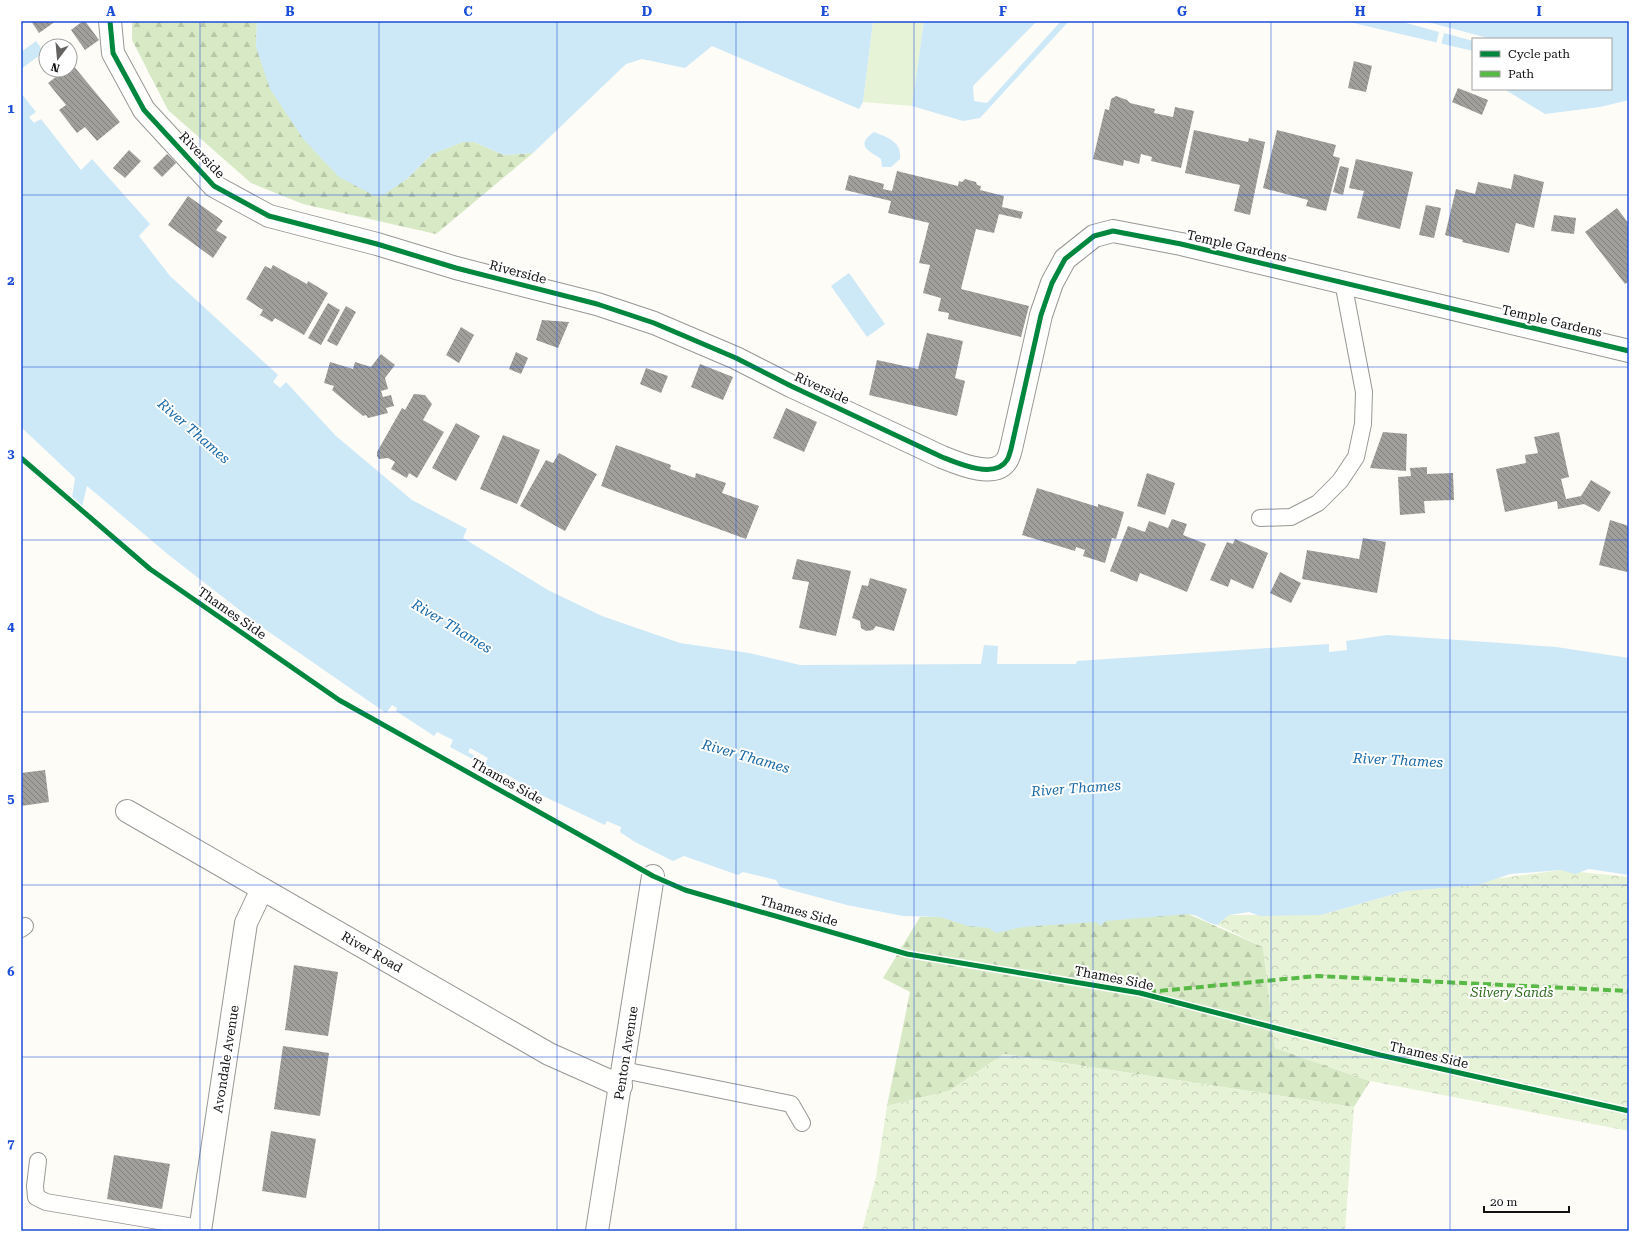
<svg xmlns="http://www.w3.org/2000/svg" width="1650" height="1252" viewBox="0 0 1650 1252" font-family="'Roboto Serif',serif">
<defs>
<pattern id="forest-firs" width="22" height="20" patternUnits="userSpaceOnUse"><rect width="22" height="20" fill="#d8eac5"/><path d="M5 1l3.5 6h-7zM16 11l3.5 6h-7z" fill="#b8c8a8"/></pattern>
<pattern id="park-crowns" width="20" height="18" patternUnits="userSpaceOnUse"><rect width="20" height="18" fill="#e7f3d7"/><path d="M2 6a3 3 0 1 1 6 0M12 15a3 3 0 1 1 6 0" fill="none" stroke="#c5cfb8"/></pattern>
<pattern id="building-back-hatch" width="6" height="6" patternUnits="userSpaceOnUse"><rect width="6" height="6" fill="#a19f9c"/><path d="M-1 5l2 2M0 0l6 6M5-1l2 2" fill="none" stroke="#82807e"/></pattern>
</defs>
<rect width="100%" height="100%" fill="#fdfcf7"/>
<g fill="url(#forest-firs)">
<polygon points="132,21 257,21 256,47 407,179 432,154 463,142 474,142 504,155 533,153 436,234 303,204 251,183 168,110 132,40"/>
<polygon points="1188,914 1263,947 1275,1048 1370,1081 1354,1107 1004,1054 949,1091 887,1106 910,992 883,978 920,917"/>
</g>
<g fill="url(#park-crowns)">
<polygon points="1561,870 1629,877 1629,1131 1370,1081 1275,1048 1263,947 1197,915 1321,915 1405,891"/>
<polygon points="1004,1054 1354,1107 1345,1231 862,1231 876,1177 887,1106 949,1091"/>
</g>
<polygon fill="#e7f3d7" points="873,21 924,21 912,106 863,102"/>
<g fill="#cde8f7">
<polygon points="257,21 873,21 863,102 859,109 712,46 685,68 642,59 626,64 533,153 504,155 474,142 463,142 432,154 407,179 385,194 375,196 339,177 304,140 270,89 256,47"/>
<polygon points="924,21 1069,21 980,118 963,121 912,106"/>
<polygon points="1345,21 1629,21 1629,100 1600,107 1545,114 1504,89 1611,89 1611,39 1473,39 1473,51"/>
<polygon points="36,41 44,52 21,69 21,52"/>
<path d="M21,93L36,112L29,117L34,123L41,119L81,170L92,159L150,224L139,236L170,276L278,375L273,382L280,388L286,382L336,436L412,500L467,529L463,538L548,590L602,616L680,643L749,653L800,665L981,664L984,645L998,646L997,664H1076L1077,661L1329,644V652L1347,650L1346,641L1387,635L1556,647L1629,658V875L1589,869L1575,874L1561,870L1510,874L1478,885L1405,891L1321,915L1260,916L1249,912L1229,915L1217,925C1206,923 1200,915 1188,914L1106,921L1100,926L1096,922L1023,927L996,933L989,928L968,926L940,917L903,916L847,905L780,887L776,880L743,872L738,875L684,856L673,861L635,842L620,832L621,827L607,821L605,825L543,796L504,773L502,775L484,766L488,758L470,748L468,752L482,760L480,763L450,747L453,740L437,732L434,736L396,711L397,708L392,705L386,713L259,625L170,556L87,486L82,507L72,498L75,478L21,427Z"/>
<path d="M874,132C889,138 902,142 900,159L891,167H882L881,159C870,151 854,146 874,132Z"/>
<polygon points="849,273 885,324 867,337 831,286"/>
</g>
<g fill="#fdfcf7">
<polygon points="1037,21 1061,21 987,103 974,101 973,86"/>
<polygon points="1399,21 1424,21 1488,38 1473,39 1473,41 1444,33 1441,45 1436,44 1439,32"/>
</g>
<g fill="url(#building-back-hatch)">
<polygon points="31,21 56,21 39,33"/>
<polygon points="83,21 85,21 99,40 85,50 71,30"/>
<polygon points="1354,61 1372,66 1366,92 1348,88"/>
<polygon points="72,64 120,122 97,141 85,127 77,133 59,110 66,105 48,83 65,70 70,70"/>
<polygon points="1458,88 1488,100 1482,115 1452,102"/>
<polygon points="1116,96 1127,100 1130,103 1155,109 1154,113 1173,117 1175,107 1194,111 1181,168 1151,161 1152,157 1141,154 1139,164 1124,160 1123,166 1093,159 1105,109 1109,110 1111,99"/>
<polygon points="1194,130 1248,142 1249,138 1265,142 1250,215 1234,211 1240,185 1185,173"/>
<polygon points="1277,130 1336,145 1333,156 1340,158 1326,211 1306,206 1308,200 1263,188"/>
<polygon points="129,150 141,161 125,178 113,168"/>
<polygon points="167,154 176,163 162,177 153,168"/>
<polygon points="1356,159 1413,172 1400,229 1357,218 1364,191 1349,188"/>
<polygon points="1340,166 1349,168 1343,195 1333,192"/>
<polygon points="897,171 958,186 959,181 962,182 965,179 976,182 977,185 981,186 980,190 1004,196 1002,207 1023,212 1021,219 999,214 994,233 976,229 961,289 1029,306 1021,337 948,319 949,313 938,311 941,298 923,293 930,265 919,263 929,223 888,213 891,201 845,190 849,175 884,184 883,189 892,191"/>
<polygon points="1514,174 1544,182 1534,228 1516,223 1509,253 1462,242 1463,240 1445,235 1456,189 1475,194 1478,182 1511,189"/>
<polygon points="188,196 223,221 216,230 227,237 213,258 168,225"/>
<polygon points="1426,205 1441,208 1434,238 1419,235"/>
<polygon points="1617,208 1629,224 1629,281 1625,284 1585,232"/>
<polygon points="1554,215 1576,218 1574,234 1551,231"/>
<polygon points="273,265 307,284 308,281 328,293 304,335 275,318 272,322 260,315 263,310 246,299 265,266 271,269"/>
<polygon points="328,303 340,310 321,345 308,338"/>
<polygon points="346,306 356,312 337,346 327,341"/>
<polygon points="542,320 569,322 558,348 536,340"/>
<polygon points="461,327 474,335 459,363 446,355"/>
<polygon points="927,333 963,341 955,378 965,381 957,416 869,395 877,360 918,369"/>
<polygon points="516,352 528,358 521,374 509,369"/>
<polygon points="381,354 395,365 385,378 388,389 381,391 383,397 391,395 394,406 386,408 388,413 368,418 366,415 363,416 332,390 334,386 324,383 330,362 353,369 355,362 371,367"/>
<polygon points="700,364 733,377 723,400 691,387"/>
<polygon points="646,368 668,376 661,393 640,384"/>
<polygon points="414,394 425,395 432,404 423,420 444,432 417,478 409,473 407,478 391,469 395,462 388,458 379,459 377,456 377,452 402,408 405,410"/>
<polygon points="786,408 817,422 804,452 773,438"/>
<polygon points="456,423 480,436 456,481 432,468"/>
<polygon points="1383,432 1407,434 1406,471 1370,468"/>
<polygon points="1559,432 1569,477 1561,479 1566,499 1581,496 1591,480 1611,492 1599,512 1584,504 1558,509 1557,501 1505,512 1496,469 1526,463 1525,455 1538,453 1534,437"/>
<polygon points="503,435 540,450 517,504 480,489"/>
<polygon points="616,445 671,465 670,469 695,478 696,473 726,483 722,493 759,506 746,539 601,486"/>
<polygon points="559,453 597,474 565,531 520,506 546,460 553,463"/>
<polygon points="1427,467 1427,474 1453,473 1454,500 1424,501 1425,513 1400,515 1398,477 1411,476 1410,468"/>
<polygon points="1147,473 1175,483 1165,515 1137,506"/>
<polygon points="1037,488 1098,507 1098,504 1124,512 1116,539 1112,538 1105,563 1083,556 1085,550 1076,547 1075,551 1022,535"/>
<polygon points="1172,519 1187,524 1183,535 1206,544 1187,592 1140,573 1137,582 1110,571 1128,526 1145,532 1149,521 1168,528"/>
<polygon points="1610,520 1629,526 1629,566 1627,572 1599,565"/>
<polygon points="1363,538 1386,542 1377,593 1302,579 1307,550 1359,559"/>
<polygon points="1235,539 1268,553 1253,589 1231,579 1228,587 1210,580 1227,542 1233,544"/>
<polygon points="797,559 851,571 836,636 799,628 809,582 792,579"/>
<polygon points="1280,572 1301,583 1291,603 1270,593"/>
<polygon points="870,578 907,589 894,631 876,626 873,630 866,631 861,628 860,621 852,618 862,585 868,586"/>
<polygon points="45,770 49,802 21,806 21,773"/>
<polygon points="294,965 338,972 328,1036 285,1030"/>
<polygon points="283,1046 329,1053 320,1116 274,1109"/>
<polygon points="271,1131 316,1139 306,1198 262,1191"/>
<polygon points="114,1155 170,1164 162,1209 107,1199"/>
</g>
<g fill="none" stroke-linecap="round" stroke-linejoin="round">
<g stroke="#979795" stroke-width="18">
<g id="service">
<polyline points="1260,518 1291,517 1318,503 1340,481 1356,457 1363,424 1364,392 1343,282"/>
<polyline points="21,929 25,926"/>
<polyline points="623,1070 791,1104 802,1123"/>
<polyline points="38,1161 35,1186 36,1197 46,1202 200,1228"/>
</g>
</g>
<g stroke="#979795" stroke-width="24">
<g id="minor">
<path d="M110,21L113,53L144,110L214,186L269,216L377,244L456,268L597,304L654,323L736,358L791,386L942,457C957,463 995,480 1007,460C1009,457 1010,452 1011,449L1041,315L1052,283L1065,259L1094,236L1113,231L1181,244L1629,351"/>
<polyline points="127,811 549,1054 621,1086"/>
<polyline points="200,1231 246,923 262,889"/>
<polyline points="597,1231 653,876"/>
</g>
</g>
<g stroke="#b9b9b8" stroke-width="2.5" stroke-dasharray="4 2" stroke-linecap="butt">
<polyline points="62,494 150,569 339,700 631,863"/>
<polyline points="677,886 907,954 1140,993 1380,1055 1629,1111"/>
</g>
<use href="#service" stroke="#fffffe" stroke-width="16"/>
<use href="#minor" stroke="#fffffe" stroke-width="22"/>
<polyline stroke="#58b947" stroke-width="4" stroke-dasharray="8 4" stroke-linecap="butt" points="1148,992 1317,976 1629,991"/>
<g stroke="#fff" stroke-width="8">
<g id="cycleway">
<path d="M110,21L113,53L144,110L214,186L269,216L377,244L456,268L597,304L654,323L736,358L791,386L942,457C957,463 995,480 1007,460C1009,457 1010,452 1011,449L1041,315L1052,283L1065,259L1094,236L1113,231L1181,244L1629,351"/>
<polyline points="21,458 150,569 339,700 653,876 685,890 907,954 1140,993 1380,1055 1629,1111"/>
</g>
</g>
<use href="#cycleway" stroke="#00873e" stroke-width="5"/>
</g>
<path fill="none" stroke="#1d4ed8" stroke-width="1" stroke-opacity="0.55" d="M200,21V1231M379,21V1231M557,21V1231M736,21V1231M914,21V1231M1093,21V1231M1271,21V1231M1450,21V1231M21,195H1629M21,367H1629M21,540H1629M21,712H1629M21,885H1629M21,1057H1629"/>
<g text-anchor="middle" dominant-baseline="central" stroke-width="4" stroke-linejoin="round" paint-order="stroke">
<g font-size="13" fill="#111" stroke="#fff">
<text transform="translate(202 155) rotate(46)">Riverside</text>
<text transform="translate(1237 246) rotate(13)">Temple Gardens</text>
<text transform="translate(518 272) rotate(15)">Riverside</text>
<text transform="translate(1552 321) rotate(13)">Temple Gardens</text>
<text transform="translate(822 388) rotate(25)">Riverside</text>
<text transform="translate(232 613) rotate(35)">Thames Side</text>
<text transform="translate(507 781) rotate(29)">Thames Side</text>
<text transform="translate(799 911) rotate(16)">Thames Side</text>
<text transform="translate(372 952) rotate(30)">River Road</text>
<text transform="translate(1114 978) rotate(11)">Thames Side</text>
<text transform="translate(626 1053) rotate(-81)">Penton Avenue</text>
<text transform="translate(1429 1055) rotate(13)">Thames Side</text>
<text transform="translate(226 1059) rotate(-81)">Avondale Avenue</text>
</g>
<g font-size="13" font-style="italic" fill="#2f6b1f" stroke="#fff">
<text x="1512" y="992">Silvery Sands</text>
</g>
<g font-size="14" font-style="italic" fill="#1768a6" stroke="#fff">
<text transform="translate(194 431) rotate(41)">River Thames</text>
<text transform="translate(452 626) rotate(31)">River Thames</text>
<text transform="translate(746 756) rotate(16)">River Thames</text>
<text transform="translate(1398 760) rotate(3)">River Thames</text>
<text transform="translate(1076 788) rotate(-4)">River Thames</text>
</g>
</g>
<rect width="1650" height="1252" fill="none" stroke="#ffffff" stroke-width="44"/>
<rect x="1472" y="38" width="140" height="52" fill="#ffffff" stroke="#a0a0a0"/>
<rect x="1480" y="51" width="20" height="6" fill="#00873e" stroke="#a0a0a0"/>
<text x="1508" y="58" font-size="12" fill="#111111">Cycle path</text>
<rect x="1480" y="71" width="20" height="6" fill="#58b947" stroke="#a0a0a0"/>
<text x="1508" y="78" font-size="12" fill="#111111">Path</text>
<g transform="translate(58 58) rotate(196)"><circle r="19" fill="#ffffff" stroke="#a0a0a0"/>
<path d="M0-3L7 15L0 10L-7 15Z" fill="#646362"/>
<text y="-6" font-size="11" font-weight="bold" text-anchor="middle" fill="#111111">N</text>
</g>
<path d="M1484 1206v6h85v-6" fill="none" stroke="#111111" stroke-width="2"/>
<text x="1490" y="1206" font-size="12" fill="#111111" stroke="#ffffff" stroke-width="3" paint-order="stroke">20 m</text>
<rect x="22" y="22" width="1606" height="1208" fill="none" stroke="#1d4ed8" stroke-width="1.5"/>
<g font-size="13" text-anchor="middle" font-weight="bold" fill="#1d4ed8">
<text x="111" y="16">A</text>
<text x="290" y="16">B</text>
<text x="468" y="16">C</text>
<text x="647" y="16">D</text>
<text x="825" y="16">E</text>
<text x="1003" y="16">F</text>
<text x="1182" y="16">G</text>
<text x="1360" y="16">H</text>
<text x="1539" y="16">I</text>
<text x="11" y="113">1</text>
<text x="11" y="285">2</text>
<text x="11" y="458">3</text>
<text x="11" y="631">4</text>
<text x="11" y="803">5</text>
<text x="11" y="976">6</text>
<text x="11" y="1148">7</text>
</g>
</svg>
